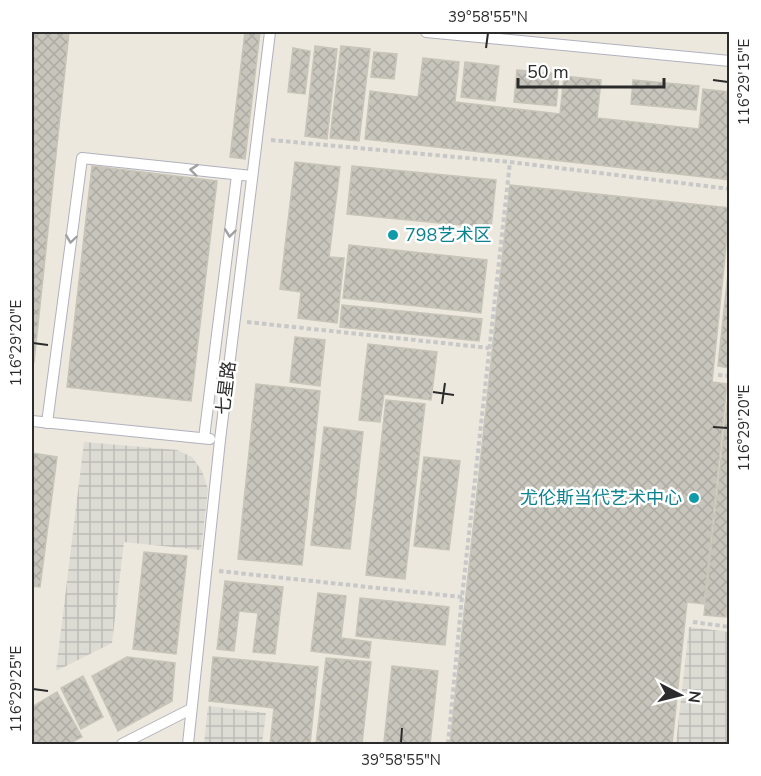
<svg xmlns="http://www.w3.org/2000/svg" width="761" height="776" viewBox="0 0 761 776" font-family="'Nunito Sans','Noto Sans SC',sans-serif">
<defs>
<pattern id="plaza-grid" width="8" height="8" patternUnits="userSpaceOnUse" patternTransform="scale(1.5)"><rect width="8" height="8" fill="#dcdbd4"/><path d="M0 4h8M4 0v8" fill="none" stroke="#bdbcb6"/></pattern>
<pattern id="building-cross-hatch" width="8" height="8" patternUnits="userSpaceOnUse" patternTransform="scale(1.5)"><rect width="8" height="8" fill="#c8c6bc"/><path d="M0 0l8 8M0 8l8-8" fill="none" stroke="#acaaa2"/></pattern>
</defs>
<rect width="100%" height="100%" fill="#ece8de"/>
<g fill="url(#plaza-grid)">
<polygon points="84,442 177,450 192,457 202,471 208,489 201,550 124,542 112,643 56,671"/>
<polygon points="689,627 729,632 729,744 676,744"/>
<polygon points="208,706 266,713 262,744 204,744"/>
</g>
<g fill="url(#building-cross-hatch)" stroke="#c8c4b7" stroke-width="1.5">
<polygon points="32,32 69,32 34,362 32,361"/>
<polygon points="245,32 260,32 245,159 230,157"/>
<polygon points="315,46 337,49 327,139 305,136"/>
<polygon points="341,46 370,49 359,141 330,138"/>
<polygon points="293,48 310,51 305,94 288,92"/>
<polygon points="374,52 397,54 394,79 371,77"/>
<polygon points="423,58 459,62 455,102 560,114 564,76 601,80 597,118 699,129 703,89 730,92 730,180 365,139 370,91 418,97"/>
<polygon points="465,62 499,66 495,101 461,97"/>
<polygon points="517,70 559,74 556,106 514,102"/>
<polygon points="633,80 699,86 696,110 631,104"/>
<polygon points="295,162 340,167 329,257 344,258 337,323 298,318 301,292 280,289"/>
<polygon points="92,166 217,181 191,401 67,387"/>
<polygon points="352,166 496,180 491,228 347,214"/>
<polygon points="510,185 730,208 712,382 727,384 704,604 687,602 672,744 450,744"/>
<polygon points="349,245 487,260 481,313 343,298"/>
<polygon points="730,255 730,368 718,366"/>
<polygon points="342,305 482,319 479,341 340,327"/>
<polygon points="295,337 325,340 320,386 290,382"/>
<polygon points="368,344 437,352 431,400 384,394 380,422 359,420"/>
<polygon points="256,384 320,391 302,565 238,559"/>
<polygon points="729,385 730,586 726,617 704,615"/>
<polygon points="386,400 425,404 405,579 366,575"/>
<polygon points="324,427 363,432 350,549 311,545"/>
<polygon points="32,453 57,457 40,587 32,586"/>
<polygon points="424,457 460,461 449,550 414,546"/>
<polygon points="144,552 187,556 176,654 133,649"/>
<polygon points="225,581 283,587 275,654 253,652 258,613 239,611 234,651 217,649"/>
<polygon points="318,593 346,596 341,638 371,642 369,658 311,651"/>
<polygon points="360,598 449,607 445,645 356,636"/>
<polygon points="127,657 175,663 172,701 118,731 92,676"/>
<polygon points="213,657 318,667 310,744 270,744 274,708 209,701"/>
<polygon points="326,658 371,662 362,744 316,744"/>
<polygon points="392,666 438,671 430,744 384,742"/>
<polygon points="83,676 103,717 81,729 61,688"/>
<polygon points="57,692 82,737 68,744 32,744 32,707"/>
</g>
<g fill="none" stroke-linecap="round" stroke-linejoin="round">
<g stroke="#b1b1be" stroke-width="12">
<g id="service">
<polyline points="426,32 730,61"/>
<polyline points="32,421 210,439"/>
<polyline points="47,423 82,158 252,176"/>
<polyline points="204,438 237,175"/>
<polyline points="122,744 191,709"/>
<polyline points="188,744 220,440 270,32"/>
</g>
</g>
<g stroke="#c8c8c8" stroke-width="4" stroke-dasharray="4.5 3" stroke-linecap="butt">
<polyline points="271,140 510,162 730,189"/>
<polyline points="247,322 489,348"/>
<polyline points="718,375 730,376"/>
<polyline points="219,571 462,597"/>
<polyline points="693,622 730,627"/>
<polyline points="448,744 462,597 510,162"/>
</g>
<use href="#service" stroke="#fff" stroke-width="10"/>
</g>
<defs><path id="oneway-chevron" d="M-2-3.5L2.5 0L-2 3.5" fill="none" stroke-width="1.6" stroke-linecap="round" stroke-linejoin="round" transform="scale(1.5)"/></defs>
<g stroke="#a0a0a0">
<use href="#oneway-chevron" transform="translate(194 170) rotate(-174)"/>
<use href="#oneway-chevron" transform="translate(230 233) rotate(97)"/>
<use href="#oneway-chevron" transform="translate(71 239) rotate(98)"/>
</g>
<path fill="none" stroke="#2b2b2b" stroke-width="2" d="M486,48L488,33M713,80L728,82M33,343L48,345M433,392L454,395M442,404L445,383M713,427L728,428M33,689L48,691M401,743L402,728"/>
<g fill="#0f9aa8" stroke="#fff" stroke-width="2">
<circle cx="393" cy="235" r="6"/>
<circle cx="694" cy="498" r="6"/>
</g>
<g text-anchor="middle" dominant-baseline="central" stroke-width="5" stroke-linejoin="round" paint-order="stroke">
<g font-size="18" fill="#0d838f" stroke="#fff" text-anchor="start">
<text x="405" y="235">798艺术区</text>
<text x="682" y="498" text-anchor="end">尤伦斯当代艺术中心</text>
</g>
<g font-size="18" fill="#2b2b2b" stroke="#fff">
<text transform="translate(226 388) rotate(-83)">七星路</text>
</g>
</g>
<rect width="761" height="776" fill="none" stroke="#ffffff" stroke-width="66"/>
<g transform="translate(680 695) rotate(97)" stroke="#ffffff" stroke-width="4.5" paint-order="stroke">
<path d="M0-4.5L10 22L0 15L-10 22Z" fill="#2b2b2b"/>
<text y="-9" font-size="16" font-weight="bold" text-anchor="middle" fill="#2b2b2b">N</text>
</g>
<path d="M518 78v9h146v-9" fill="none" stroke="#2b2b2b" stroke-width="3"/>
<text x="527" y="78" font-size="18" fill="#2b2b2b" stroke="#ffffff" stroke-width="4.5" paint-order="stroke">50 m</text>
<rect x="33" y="33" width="695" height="710" fill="none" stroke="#2b2b2b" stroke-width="2"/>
<g font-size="15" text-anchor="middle" fill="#2b2b2b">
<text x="488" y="22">39°58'55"N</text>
<text transform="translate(744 82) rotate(-90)" y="5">116°29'15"E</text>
<text transform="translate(16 343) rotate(-90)" y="5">116°29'20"E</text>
<text transform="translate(744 428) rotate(-90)" y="5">116°29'20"E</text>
<text transform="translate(16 689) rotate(-90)" y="5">116°29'25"E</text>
<text x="401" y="765">39°58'55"N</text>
</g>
</svg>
